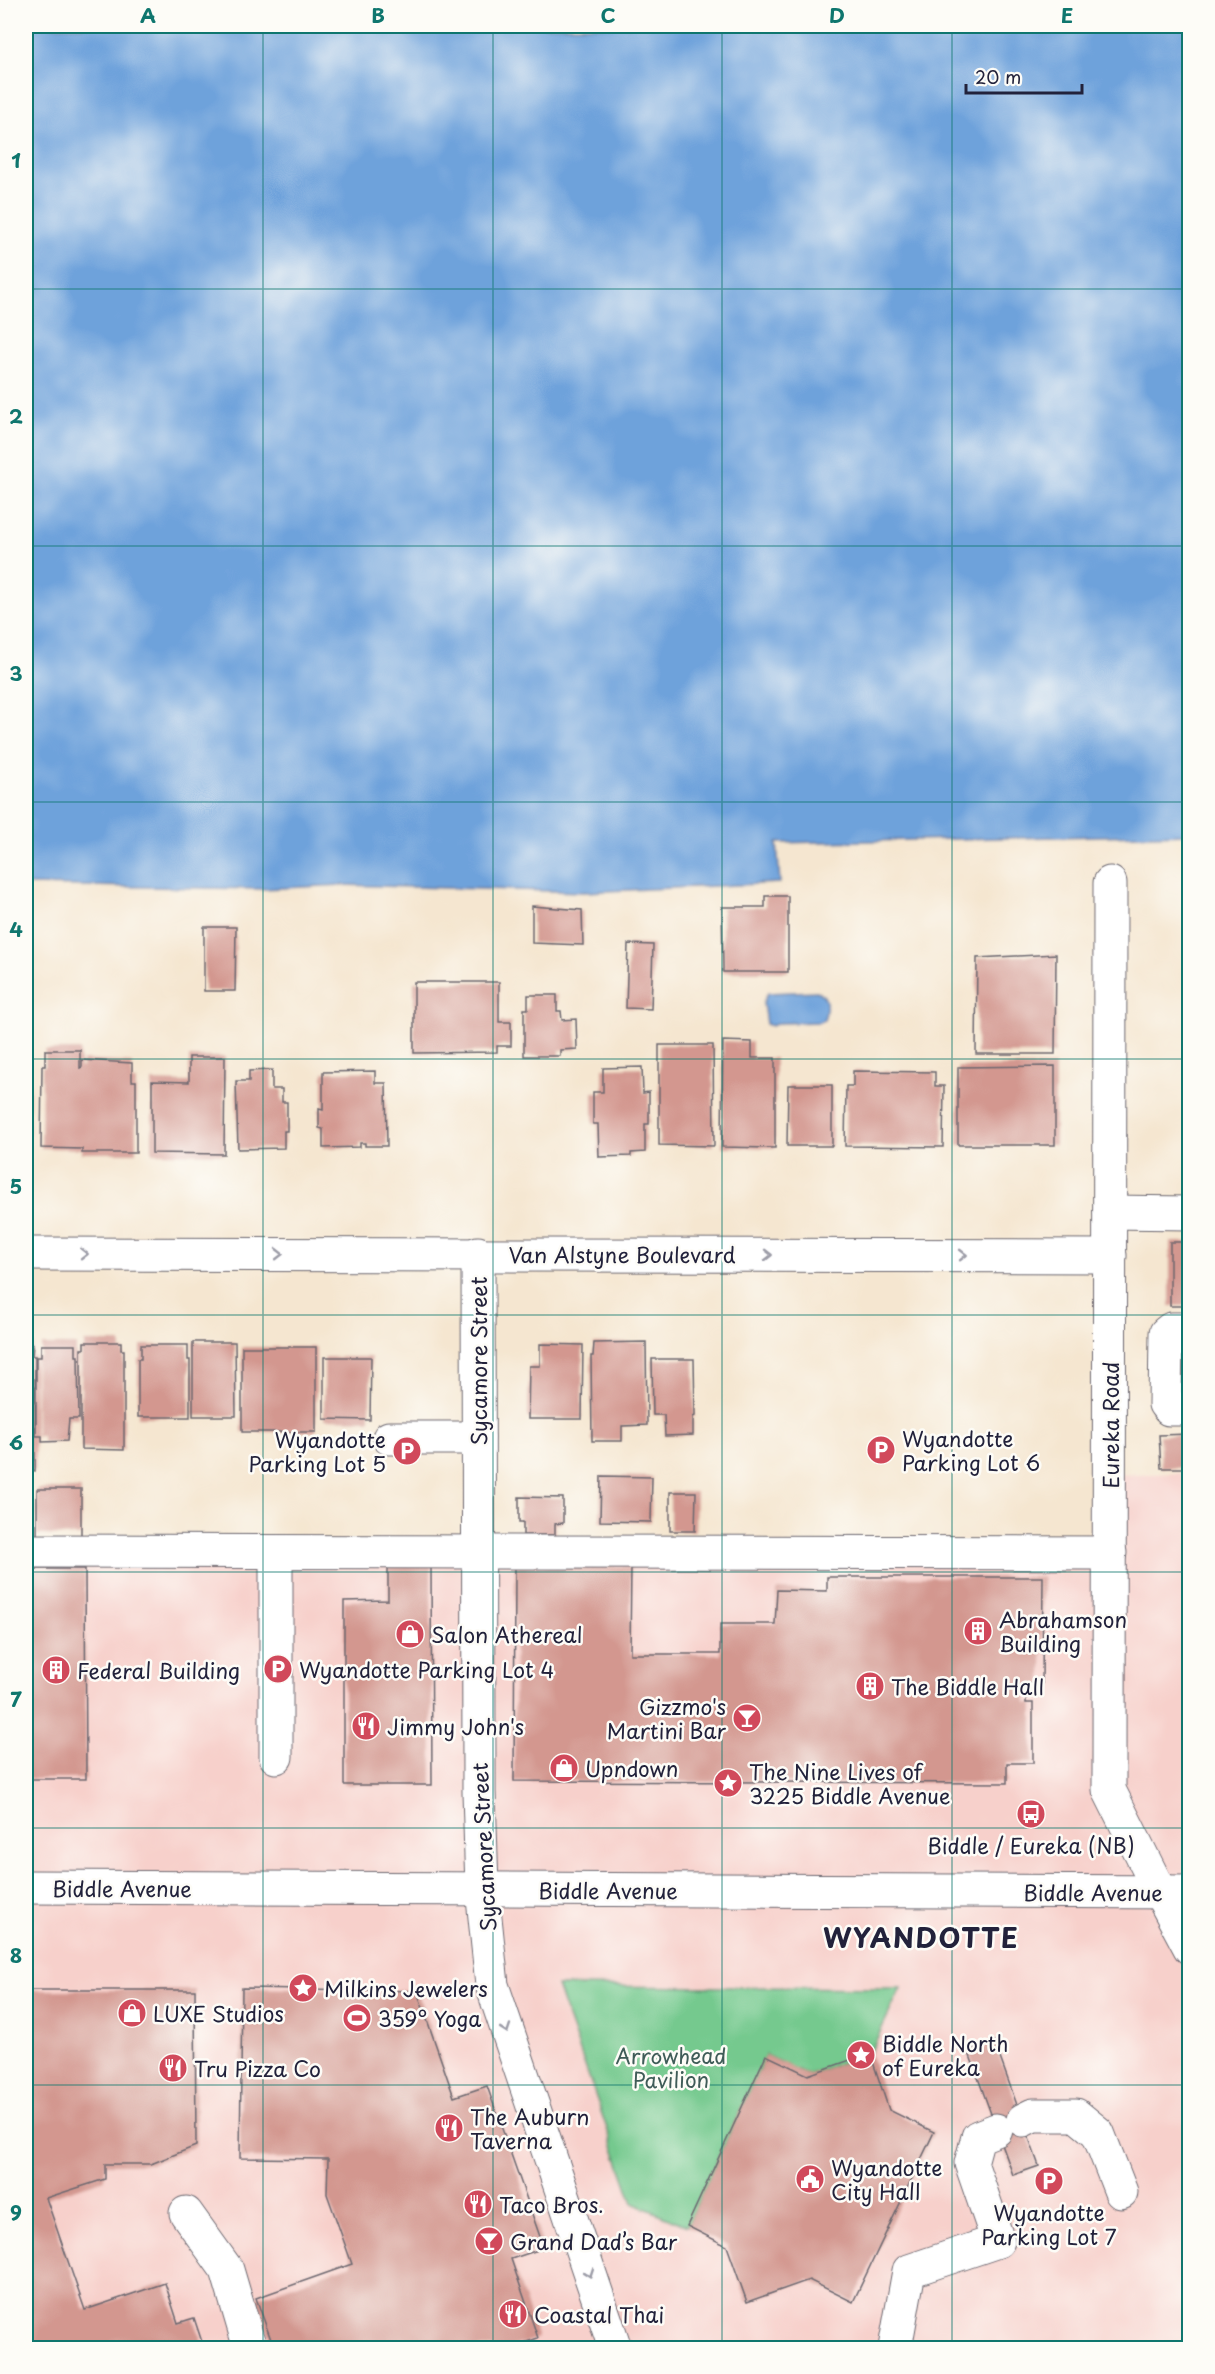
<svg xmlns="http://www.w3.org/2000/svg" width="1215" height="2374" viewBox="0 0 1215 2374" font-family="'Playpen Sans',sans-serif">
<rect width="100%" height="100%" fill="#fdfcf7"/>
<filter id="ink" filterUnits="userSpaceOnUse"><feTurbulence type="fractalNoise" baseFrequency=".0167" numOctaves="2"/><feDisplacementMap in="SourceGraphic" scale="12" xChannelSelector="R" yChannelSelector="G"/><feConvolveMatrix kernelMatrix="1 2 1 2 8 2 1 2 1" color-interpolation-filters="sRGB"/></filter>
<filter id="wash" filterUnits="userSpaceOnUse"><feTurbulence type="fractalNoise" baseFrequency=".008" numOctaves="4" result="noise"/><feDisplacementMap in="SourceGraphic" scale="24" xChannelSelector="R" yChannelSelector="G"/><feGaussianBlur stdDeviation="1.35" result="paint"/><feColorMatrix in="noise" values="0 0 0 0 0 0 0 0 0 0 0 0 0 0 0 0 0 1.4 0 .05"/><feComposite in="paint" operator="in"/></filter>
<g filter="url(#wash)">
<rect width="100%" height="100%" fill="#f5e6d0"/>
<polygon fill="#f7d0cb" points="1189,1473 1189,2348 26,2348 26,1551 1110,1553 1110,1475"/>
<polygon fill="#74c98e" stroke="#4b7664" stroke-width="1.5" points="557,1986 901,1988 870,2053 808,2075 766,2055 687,2226 633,2203"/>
<g fill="#6ea2db" stroke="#48628b" stroke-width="1.5">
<polygon points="26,26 1189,26 1189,834 777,843 780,883 584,892 342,885 262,889 26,885"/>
<path d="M817,991C829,995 827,1010 824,1020L820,1022L778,1023L772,1026L766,1024L763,1003L768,993Z"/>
</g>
<g id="blocks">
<g fill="#d3978f">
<polygon points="765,896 788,896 788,972 723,972 722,907 765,907"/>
<polygon points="532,906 582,910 583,945 532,943"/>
<polygon points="204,927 236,927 235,991 204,991"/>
<polygon points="628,944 653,945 651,1009 626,1008"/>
<polygon points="1056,954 1055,1054 976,1054 977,958"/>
<polygon points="414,982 499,982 499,1022 511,1022 511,1046 497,1046 497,1052 414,1053"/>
<polygon points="528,995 557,995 557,1011 561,1011 562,1020 576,1019 577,1049 560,1050 560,1056 524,1056 524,1009 528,1009"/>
<polygon points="723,1041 752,1042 752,1058 775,1058 775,1148 722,1147"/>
<polygon points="659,1045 713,1045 714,1146 659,1145"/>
<polygon points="45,1050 80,1050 80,1068 82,1067 82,1060 132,1063 132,1081 136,1081 136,1153 82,1153 82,1149 41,1148 42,1066 45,1066"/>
<polygon points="26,1051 30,1051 29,1152 26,1152"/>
<polygon points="189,1057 225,1057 224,1154 152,1153 152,1081 189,1082"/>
<polygon points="1055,1066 1055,1145 958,1145 958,1067"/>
<polygon points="642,1067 643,1093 649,1092 649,1124 645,1124 645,1152 631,1153 631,1156 599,1157 598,1124 593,1124 593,1092 603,1092 603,1068"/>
<polygon points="272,1070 272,1089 282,1089 282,1102 287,1102 287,1131 284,1131 284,1148 238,1149 236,1081 249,1081 249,1071"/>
<polygon points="375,1071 375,1083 386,1083 387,1146 365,1146 365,1143 360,1143 360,1147 323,1148 323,1129 319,1128 319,1109 323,1110 323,1072"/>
<polygon points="853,1071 935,1072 935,1086 944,1086 943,1147 845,1146 846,1086 853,1086"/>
<polygon points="788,1085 832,1085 832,1146 787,1146"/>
<rect x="1170" y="1242" width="20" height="64"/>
<polygon points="84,1342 121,1342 121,1350 124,1350 124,1450 81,1449 81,1349 84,1349"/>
<polygon points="193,1342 235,1342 236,1416 193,1416"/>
<polygon points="646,1342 647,1425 622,1426 622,1441 592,1441 591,1356 593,1356 594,1343"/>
<polygon points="26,1344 33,1344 32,1356 35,1356 35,1471 26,1471"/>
<polygon points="540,1344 583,1345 582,1419 528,1419 529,1366 540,1366"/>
<polygon points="41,1345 76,1345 76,1356 78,1356 79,1419 69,1419 67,1441 42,1442 42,1436 36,1436 36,1357 41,1357"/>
<polygon points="141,1345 188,1345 188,1360 190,1360 190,1417 138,1417 138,1359 141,1359"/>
<rect x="242" y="1347" width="74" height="85"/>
<polygon points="1170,1354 1190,1354 1190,1390 1171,1390"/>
<polygon points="324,1357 371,1357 370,1420 324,1419"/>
<polygon points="652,1359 694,1359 695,1416 693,1417 693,1435 665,1436 664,1415 653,1415"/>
<polygon points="1190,1434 1190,1468 1161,1468 1159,1435"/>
<polygon points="601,1476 652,1477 651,1522 600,1521"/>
<polygon points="37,1489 81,1489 81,1536 37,1535"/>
<polygon points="670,1492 696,1492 695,1531 670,1531"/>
<polygon points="26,1497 31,1497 32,1535 26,1535"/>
<polygon points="519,1497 563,1498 563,1523 555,1524 555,1535 523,1535 523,1522 519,1522"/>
<polygon points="388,1565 431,1565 432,1785 344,1785 344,1601 388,1600"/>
<polygon points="515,1566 631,1566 630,1654 720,1654 720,1624 775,1624 777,1590 827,1591 827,1577 1043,1577 1042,1684 1026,1684 1026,1703 1033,1703 1033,1763 1007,1763 1007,1783 514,1781"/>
<polygon points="26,1569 85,1569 86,1779 26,1779"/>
<polygon points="242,1988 417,1991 454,2097 487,2086 544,2248 511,2259 538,2338 509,2348 274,2348 256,2298 352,2264 327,2194 328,2159 240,2158"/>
<polygon points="27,1990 195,1990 196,2146 151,2164 105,2164 105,2179 46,2198 85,2310 165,2283 178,2323 194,2318 204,2348 26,2348"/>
<polygon points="994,2041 1039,2166 1013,2175 968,2050"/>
<polygon points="870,2053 889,2110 934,2132 853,2302 809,2280 747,2302 727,2246 687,2226 766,2055 808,2075"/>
</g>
</g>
</g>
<g filter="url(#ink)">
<use href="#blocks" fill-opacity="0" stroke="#6c676f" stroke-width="1.5"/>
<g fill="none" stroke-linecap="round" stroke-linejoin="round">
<g stroke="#6c676f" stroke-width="35">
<g id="minor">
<polyline points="1110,883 1109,1790 1160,1892"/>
<polyline points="1110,1212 1190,1213"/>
<polyline points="478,1253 479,1792 482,1889 492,1985 615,2348"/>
<polyline points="26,1254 1110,1256"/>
<polyline points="1190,1329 1171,1329 1166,1333 1165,1404 1169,1409 1190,1409"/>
<polyline points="389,1438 478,1438"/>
<polyline points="26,1551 1110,1553"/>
<polyline points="276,1553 276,1757"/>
<polyline points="1023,2120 1033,2115 1076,2115 1098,2133 1121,2192"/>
<polyline points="186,2213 227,2270 250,2348"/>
<polyline points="895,2348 909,2271 998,2241 971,2163 978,2137 996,2130"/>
</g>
</g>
<g stroke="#6c676f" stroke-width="35">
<g id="major">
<polyline points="26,1887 1190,1892"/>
<polyline points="1160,1892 1190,1948"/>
</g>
</g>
<use href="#minor" stroke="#fff" stroke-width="33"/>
<use href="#major" stroke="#fff" stroke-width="33"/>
</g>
<defs><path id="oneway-chevron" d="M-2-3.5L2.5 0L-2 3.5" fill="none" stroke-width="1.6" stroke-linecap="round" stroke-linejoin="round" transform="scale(1.5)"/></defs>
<g stroke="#9c9ca7">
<use href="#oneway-chevron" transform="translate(84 1254)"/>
<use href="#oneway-chevron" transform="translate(279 1254)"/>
<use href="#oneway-chevron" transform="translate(768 1255)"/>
<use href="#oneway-chevron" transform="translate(963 1255)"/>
<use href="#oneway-chevron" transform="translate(506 2029) rotate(71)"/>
<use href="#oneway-chevron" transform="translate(589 2273) rotate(71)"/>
</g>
</g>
<path fill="none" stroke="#0f766e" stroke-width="1.5" stroke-opacity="0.55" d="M263,26V2348M493,26V2348M722,26V2348M952,26V2348M26,289H1190M26,546H1190M26,802H1190M26,1059H1190M26,1315H1190M26,1572H1190M26,1828H1190M26,2085H1190"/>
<defs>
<g id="parking-disc" transform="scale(1.5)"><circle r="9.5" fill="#d1495b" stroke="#fdfcf7"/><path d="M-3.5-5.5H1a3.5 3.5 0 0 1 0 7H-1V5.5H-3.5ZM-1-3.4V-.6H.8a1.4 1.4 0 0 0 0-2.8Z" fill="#fff"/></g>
<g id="building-disc" transform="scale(1.5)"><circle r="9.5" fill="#d1495b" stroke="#fdfcf7"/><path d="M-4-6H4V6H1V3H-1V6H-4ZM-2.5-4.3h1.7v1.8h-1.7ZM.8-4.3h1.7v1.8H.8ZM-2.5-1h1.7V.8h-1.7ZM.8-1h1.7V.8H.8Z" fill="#fff"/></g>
<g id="shop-disc" transform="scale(1.5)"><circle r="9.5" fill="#d1495b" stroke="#fdfcf7"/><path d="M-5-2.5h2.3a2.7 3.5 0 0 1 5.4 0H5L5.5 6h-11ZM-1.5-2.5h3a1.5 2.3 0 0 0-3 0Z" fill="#fff"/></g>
<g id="bar-disc" transform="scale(1.5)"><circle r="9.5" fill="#d1495b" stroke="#fdfcf7"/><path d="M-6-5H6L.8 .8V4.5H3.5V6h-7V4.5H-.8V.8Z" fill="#fff"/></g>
<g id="restaurant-disc" transform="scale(1.5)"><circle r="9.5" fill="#d1495b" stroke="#fdfcf7"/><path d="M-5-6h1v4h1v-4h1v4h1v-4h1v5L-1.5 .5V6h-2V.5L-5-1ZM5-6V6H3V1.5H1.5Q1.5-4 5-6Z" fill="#fff"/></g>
<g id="sight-disc" transform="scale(1.5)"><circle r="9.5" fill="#d1495b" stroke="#fdfcf7"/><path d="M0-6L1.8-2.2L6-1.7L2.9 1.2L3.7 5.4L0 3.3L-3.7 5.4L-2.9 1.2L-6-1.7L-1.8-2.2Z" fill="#fff"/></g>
<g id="bus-disc" transform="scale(1.5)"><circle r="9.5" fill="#d1495b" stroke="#fdfcf7"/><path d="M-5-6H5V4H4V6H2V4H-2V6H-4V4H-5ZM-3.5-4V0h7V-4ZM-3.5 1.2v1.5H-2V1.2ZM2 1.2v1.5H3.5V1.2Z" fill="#fff"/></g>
<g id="stadium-disc" transform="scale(1.5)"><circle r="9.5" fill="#d1495b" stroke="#fdfcf7"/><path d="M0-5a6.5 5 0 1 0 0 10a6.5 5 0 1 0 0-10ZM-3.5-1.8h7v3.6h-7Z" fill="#fff"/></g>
<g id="civic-disc" transform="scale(1.5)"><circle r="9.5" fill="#d1495b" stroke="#fdfcf7"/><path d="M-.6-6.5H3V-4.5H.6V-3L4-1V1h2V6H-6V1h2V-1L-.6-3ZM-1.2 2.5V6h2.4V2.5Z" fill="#fff"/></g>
</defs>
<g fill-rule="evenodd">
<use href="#parking-disc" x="881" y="1450"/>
<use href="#parking-disc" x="407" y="1451"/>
<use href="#building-disc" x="978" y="1631"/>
<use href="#shop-disc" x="410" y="1634"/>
<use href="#parking-disc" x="278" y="1669"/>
<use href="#building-disc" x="56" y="1670"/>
<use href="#building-disc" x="870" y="1686"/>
<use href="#bar-disc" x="747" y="1718"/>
<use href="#restaurant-disc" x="366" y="1726"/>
<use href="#shop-disc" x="564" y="1768"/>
<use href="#sight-disc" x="728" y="1783"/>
<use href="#bus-disc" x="1031" y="1814"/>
<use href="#sight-disc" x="303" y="1988"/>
<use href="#shop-disc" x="132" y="2013"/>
<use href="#stadium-disc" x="357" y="2018"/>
<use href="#sight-disc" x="861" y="2055"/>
<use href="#restaurant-disc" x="173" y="2068"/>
<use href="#restaurant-disc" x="449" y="2128"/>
<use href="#civic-disc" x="810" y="2179"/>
<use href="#parking-disc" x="1049" y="2181"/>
<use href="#restaurant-disc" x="478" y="2204"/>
<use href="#bar-disc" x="489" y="2241"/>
<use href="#restaurant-disc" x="513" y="2314"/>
</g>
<g text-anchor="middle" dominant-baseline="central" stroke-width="5" stroke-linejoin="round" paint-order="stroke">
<g font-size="21" fill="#22223b" stroke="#fdfcf7">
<text x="622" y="1254">Van Alstyne Boulevard</text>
<text transform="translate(478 1361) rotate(-90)">Sycamore Street</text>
<text transform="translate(1110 1425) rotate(-90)">Eureka Road</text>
<text transform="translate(483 1847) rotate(-93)">Sycamore Street</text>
<text x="122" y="1888">Biddle Avenue</text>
<text x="608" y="1890">Biddle Avenue</text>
<text x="1093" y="1892">Biddle Avenue</text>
</g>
<g font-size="21" fill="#22223b" stroke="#fdfcf7" text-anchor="start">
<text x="902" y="1438">Wyandotte<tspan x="902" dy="24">Parking Lot 6</tspan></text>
<text x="386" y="1439" text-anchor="end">Wyandotte<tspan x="386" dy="24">Parking Lot 5</tspan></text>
<text x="999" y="1619">Abrahamson<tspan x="999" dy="24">Building</tspan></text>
<text x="431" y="1634">Salon Athereal</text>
<text x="299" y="1669">Wyandotte Parking Lot 4</text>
<text x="77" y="1670">Federal Building</text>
<text x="891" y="1686">The Biddle Hall</text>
<text x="726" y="1706" text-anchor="end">Gizzmo's<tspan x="726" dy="24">Martini Bar</tspan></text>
<text x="387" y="1726">Jimmy John's</text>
<text x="585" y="1768">Upndown</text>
<text x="749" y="1771">The Nine Lives of<tspan x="749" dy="24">3225 Biddle Avenue</tspan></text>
<text x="1031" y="1845" text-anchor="middle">Biddle / Eureka (NB)</text>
<text x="324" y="1988">Milkins Jewelers</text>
<text x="153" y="2013">LUXE Studios</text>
<text x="378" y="2018">359° Yoga</text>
<text x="882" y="2043">Biddle North<tspan x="882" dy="24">of Eureka</tspan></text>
<text x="194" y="2068">Tru Pizza Co</text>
<text x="470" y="2116">The Auburn<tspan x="470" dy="24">Taverna</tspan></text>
<text x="831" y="2167">Wyandotte<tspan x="831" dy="24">City Hall</tspan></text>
<text x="499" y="2204">Taco Bros.</text>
<text x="1049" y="2212" text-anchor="middle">Wyandotte<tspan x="1049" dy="24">Parking Lot 7</tspan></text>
<text x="510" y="2241">Grand Dad’s Bar</text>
<text x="534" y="2314">Coastal Thai</text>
</g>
<g font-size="21" fill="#3f5c58" stroke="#fdfcf7">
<text x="671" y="2055">Arrowhead<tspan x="671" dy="24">Pavilion</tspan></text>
</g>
<g font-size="27" font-weight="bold" letter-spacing="1.5" fill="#22223b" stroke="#fdfcf7">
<text x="921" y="1936">WYANDOTTE</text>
</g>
</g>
<rect width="1215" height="2374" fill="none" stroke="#fdfcf7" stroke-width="66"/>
<path d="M966 84v9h116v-9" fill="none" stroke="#22223b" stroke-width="3"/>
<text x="975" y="84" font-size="18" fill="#22223b" stroke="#fdfcf7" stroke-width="4.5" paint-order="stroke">20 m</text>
<rect x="33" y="33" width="1149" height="2308" fill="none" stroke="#0f766e" stroke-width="2"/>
<g font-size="20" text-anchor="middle" font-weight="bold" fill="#0f766e">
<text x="148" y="23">A</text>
<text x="378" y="23">B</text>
<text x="608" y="23">C</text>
<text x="837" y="23">D</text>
<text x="1067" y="23">E</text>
<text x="16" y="168">1</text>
<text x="16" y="424">2</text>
<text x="16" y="681">3</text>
<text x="16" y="937">4</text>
<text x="16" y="1194">5</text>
<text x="16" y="1450">6</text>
<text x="16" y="1707">7</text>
<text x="16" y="1963">8</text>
<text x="16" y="2220">9</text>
</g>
</svg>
